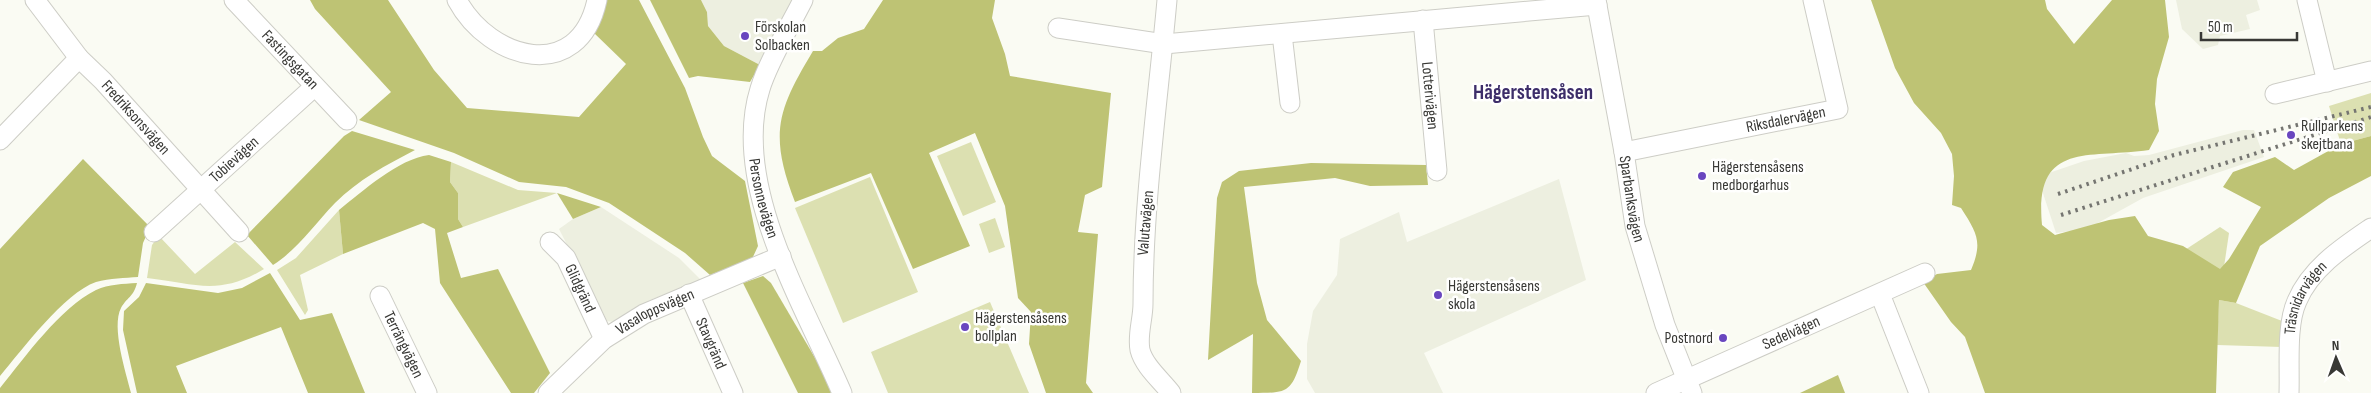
<svg xmlns="http://www.w3.org/2000/svg" width="2371" height="393" viewBox="0 0 2371 393" font-family="'Sofia Sans Condensed',sans-serif">
<rect width="100%" height="100%" fill="#fafbf3"/>
<g fill="#edefe0">
<polygon points="701,0 792,0 760,65 724,46 708,26 707,12"/>
<polygon points="2176,0 2257,0 2260,10 2246,15 2250,29 2220,36 2218,45 2203,49 2182,29"/>
<polygon points="2243,130 2254,130 2264,157 2143,198 2087,229 2056,233 2040,184 2043,175 2084,161 2126,153 2134,156 2149,155"/>
<polygon points="1559,179 1586,280 1424,353 1443,393 1315,393 1307,379 1307,344 1313,311 1337,275 1340,239 1399,212 1407,242"/>
<polygon points="601,207 679,258 701,280 650,300 614,322 606,321 559,229 573,219"/>
</g>
<g fill="#dce0b1">
<polygon points="2371,93 2371,136 2341,144 2329,106"/>
<polygon points="971,142 996,202 963,216 937,156"/>
<polygon points="451,162 518,190 557,193 463,227 458,219 458,193 450,182"/>
<polygon points="870,177 918,292 843,323 795,208"/>
<polygon points="339,210 343,254 300,275 308,310 305,315 277,270 296,258"/>
<polygon points="995,218 1005,247 989,253 979,224"/>
<polygon points="2220,227 2229,233 2220,294 2168,261"/>
<path d="M159,236L195,274L235,242L264,269C220,296 196,284 147,278L152,245Z"/>
<polygon points="2219,300 2236,303 2282,321 2282,347 2217,345"/>
<polygon points="990,302 1029,393 888,393 871,352"/>
</g>
<g fill="#bec374">
<polygon points="310,0 388,0 434,70 467,108 579,117 626,64 593,32 602,0 639,0 685,88 703,137 712,156 745,181 758,246 752,259 710,275 685,253 609,203 566,187 519,182 454,153 359,120 391,92 315,9"/>
<polygon points="650,0 701,0 707,12 708,26 724,46 760,65 750,82 698,76 689,78"/>
<path d="M883,0H995L992,18L1005,54L1010,76L1111,93L1102,187L1085,195L1078,232L1098,234L1086,383L1093,393H1046L1029,344L1031,312L1018,298L1005,206L975,133L929,153L970,246L913,269L871,173L795,202C769,134 777,111 813,51H822L838,38L864,29Z"/>
<path d="M1871,0H2045L2047,9L2074,44L2112,0H2165L2169,37L2157,79L2155,104L2159,131L2149,150C2089,159 2034,140 2042,225L2055,235L2109,220L2135,216L2148,236L2183,246L2220,269L2229,259L2261,207L2223,187L2233,172L2275,157L2294,170L2341,144L2371,136V176L2329,198L2260,246L2236,303L2219,300L2216,393H1985L1965,337L1951,322L1923,282L1937,274L1971,270C1983,242 1977,233 1961,208L1952,205L1954,176L1952,154L1941,133L1914,103L1895,68Z"/>
<path d="M352,131L415,150C386,165 358,180 335,203C314,225 298,249 273,265L247,235L344,136Z"/>
<path d="M429,155L451,162L450,182L458,193V219L463,227L447,233L461,278L498,269L550,373L534,393H511L440,283L435,229L423,223L343,254L339,210C363,191 398,159 429,155Z"/>
<path d="M83,159L150,227L143,243L138,277C125,278 110,278 96,282C64,293 22,350 0,376V249Z"/>
<path d="M1311,163L1426,165L1428,185L1370,186L1335,178L1244,187L1257,283L1267,320L1301,361C1291,393 1287,393 1252,393L1253,334L1208,360L1217,198L1222,182L1239,171Z"/>
<polygon points="557,193 601,207 573,219"/>
<polygon points="270,273 300,320 332,313 365,393 308,393 281,327 176,366 187,393 137,393 123,330 124,311 139,297 146,283 218,293 242,288"/>
<polygon points="763,276 771,283 821,368 831,393 798,393 743,283"/>
<path d="M137,283C133,298 127,297 121,308C111,327 126,373 131,393H0V388C25,357 60,308 96,290C109,284 123,284 137,283Z"/>
<polygon points="1838,375 1845,393 1800,393"/>
</g>
<g fill="none" stroke-linecap="round" stroke-linejoin="round">
<g stroke="#cdcdc6" stroke-width="21">
<g id="minor">
<path id="s1" d="M35,0L79,58L103,81L239,232"/>
<path id="s2" d="M234,0L347,120"/>
<path d="M457,0C490,61 579,84 597,0"/>
<path id="s3" d="M803,0C790,26 768,62 760,89C730,185 805,306 842,393"/>
<path d="M1167,0C1158,101 1143,203 1143,304C1143,319 1137,335 1140,350C1144,366 1161,380 1171,393"/>
<path id="s4" d="M1596,0L1624,152L1635,226L1665,325L1692,393"/>
<polyline points="2307,0 2327,82"/>
<path id="s5" d="M1423,20L1437,171"/>
<polyline points="1058,28 1164,44 1597,5"/>
<polyline points="1282,34 1290,103"/>
<polyline points="2275,94 2371,71"/>
<polyline points="0,140 79,58"/>
<path id="s6" d="M1624,152L1838,109L1813,0"/>
<path id="s7" d="M154,232L314,87"/>
<path id="s8" d="M550,242L566,258L604,339"/>
<path id="s9" d="M689,294L733,393"/>
<polyline points="1880,294 1919,393"/>
<path id="s10" d="M380,296L427,393"/>
<path id="s11" d="M548,393L604,339L644,314L781,256"/>
<path id="s12" d="M1656,393L1925,273"/>
<path id="s13" d="M2289,393C2290,366 2286,325 2297,301C2311,268 2343,247 2371,228"/>
</g>
</g>
<use href="#minor" stroke="#fff" stroke-width="19"/>
<g stroke="#757571" stroke-width="4" stroke-dasharray="2.5 5" stroke-linecap="butt">
<polyline points="2058,194 2174,155 2371,107"/>
<polyline points="2061,215 2371,117"/>
</g>
</g>
<g fill="#6946bf" stroke="#fffffe" stroke-width="2">
<circle cx="745" cy="36" r="5"/>
<circle cx="2291" cy="135" r="5"/>
<circle cx="1702" cy="176" r="5"/>
<circle cx="1438" cy="295" r="5"/>
<circle cx="965" cy="327" r="5"/>
<circle cx="1723" cy="338" r="5"/>
</g>
<g text-anchor="middle" dominant-baseline="central" stroke-width="5" stroke-linejoin="round" paint-order="stroke">
<g font-size="16" fill="#383835" stroke="#fffffe" text-anchor="start">
<text x="755" y="27">Förskolan<tspan x="755" dy="18">Solbacken</tspan></text>
<text x="2301" y="126">Rullparkens<tspan x="2301" dy="18">skejtbana</tspan></text>
<text x="1712" y="167">Hägerstensåsens<tspan x="1712" dy="18">medborgarhus</tspan></text>
<text x="1448" y="286">Hägerstensåsens<tspan x="1448" dy="18">skola</tspan></text>
<text x="975" y="318">Hägerstensåsens<tspan x="975" dy="18">bollplan</tspan></text>
<text x="1713" y="338" text-anchor="end">Postnord</text>
</g>
<g font-size="16" fill="#383835" stroke="#fffffe">
<text stroke="none"><textPath href="#s2" startOffset="82">Fastingsgatan</textPath></text>
<text stroke="none"><textPath href="#s5" startOffset="76">Lotterivägen</textPath></text>
<text stroke="none"><textPath href="#s1" startOffset="155">Fredriksonsvägen</textPath></text>
<text stroke="none"><textPath href="#s6" startOffset="165">Riksdalervägen</textPath></text>
<text stroke="none"><textPath href="#s7" startOffset="108">Tobievägen</textPath></text>
<text stroke="none"><textPath href="#s3" startOffset="210">Personnevägen</textPath></text>
<text stroke="none"><textPath href="#s4" startOffset="202">Sparbanksvägen</textPath></text>
<text transform="translate(1146 223) rotate(-85)">Valutavägen</text>
<text stroke="none"><textPath href="#s8" startOffset="56">Glidgränd</textPath></text>
<text stroke="none"><textPath href="#s13" startOffset="99">Träsnidarvägen</textPath></text>
<text stroke="none"><textPath href="#s11" startOffset="136">Vasaloppsvägen</textPath></text>
<text stroke="none"><textPath href="#s12" startOffset="148">Sedelvägen</textPath></text>
<text stroke="none"><textPath href="#s9" startOffset="54">Stavgränd</textPath></text>
<text stroke="none"><textPath href="#s10" startOffset="54">Terrängvägen</textPath></text>
</g>
<g font-size="21" font-weight="bold" fill="#3d2e6a" stroke="#fffffe">
<text x="1533" y="92">Hägerstensåsen</text>
</g>
</g>
<g transform="translate(2336 358) rotate(358)" stroke="#fffffe" stroke-width="4" paint-order="stroke">
<path d="M0-4L9 19L0 12L-9 19Z" fill="#383835"/>
<text y="-8" font-size="14" font-weight="bold" text-anchor="middle" fill="#383835">N</text>
</g>
<path d="M2201 32v8h96v-8" fill="none" stroke="#383835" stroke-width="2.5"/>
<text x="2208" y="32" font-size="15" fill="#383835" stroke="#fffffe" stroke-width="4" paint-order="stroke">50 m</text>
</svg>
